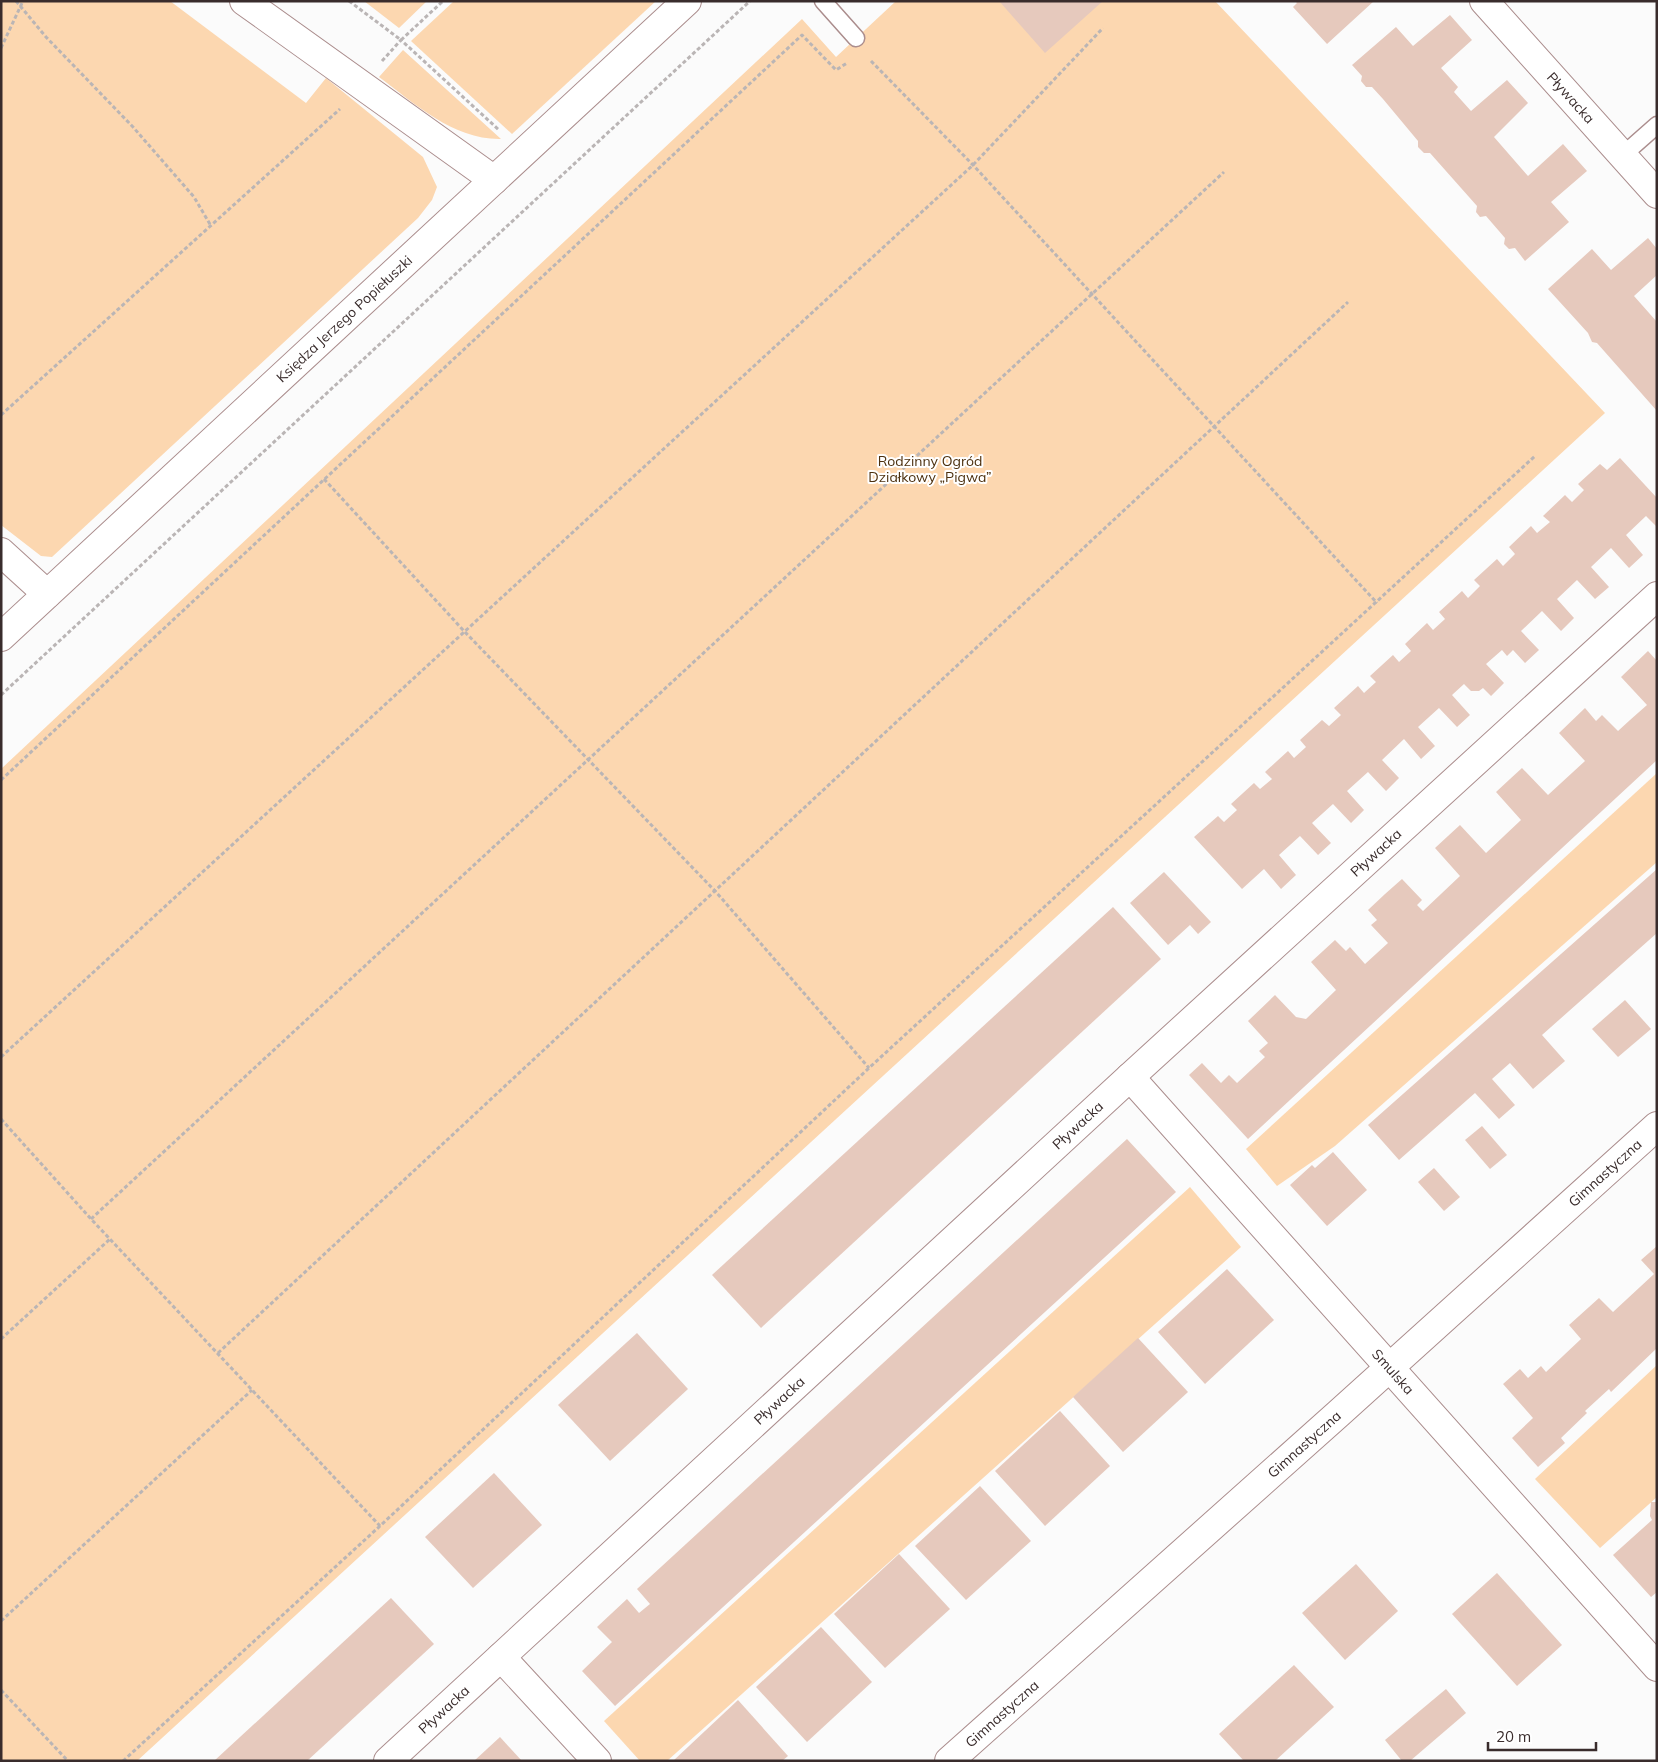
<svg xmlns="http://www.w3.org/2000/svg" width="1658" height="1762" viewBox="0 0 1658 1762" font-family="Mulish,sans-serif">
<rect width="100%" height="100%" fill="#fbfbfb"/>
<g fill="#fcd7b0">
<polygon points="1,1 170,1 306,103 326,78 423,157 437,187 432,200 418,218 52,557 41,556 1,525"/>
<polygon points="364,1 427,1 399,28"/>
<polygon points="454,1 656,1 512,134 411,41"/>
<polygon points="896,1 1215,1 1605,413 137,1761 1,1761 1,769 802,19 836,57"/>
<path d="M403,50L501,139C454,140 415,104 379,77Z"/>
<polygon points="1657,773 1657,862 1335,1146 1277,1186 1246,1149"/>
<polygon points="1190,1187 1241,1247 667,1761 640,1761 604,1721"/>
<polygon points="1657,1365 1657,1497 1600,1548 1535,1479"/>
</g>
<g fill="#e6c9bd">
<polygon points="999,1 1103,1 1045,53"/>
<polygon points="1295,1 1374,1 1327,44 1293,7 1297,3"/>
<polygon points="1450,15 1472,40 1441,68 1458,87 1454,92 1471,111 1507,80 1528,103 1494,137 1528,176 1563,144 1587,171 1551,202 1569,222 1525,261 1515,248 1509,249 1504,244 1505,238 1486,216 1480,217 1476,212 1477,206 1430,153 1424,153 1418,147 1418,141 1383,99 1372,87 1366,87 1361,81 1362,76 1352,65 1396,27 1413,46"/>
<polygon points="1648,238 1657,249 1657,275 1634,296 1657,322 1657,411 1597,343 1592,342 1588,333 1548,289 1592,249 1611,270"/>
<polygon points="1620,458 1657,498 1657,527 1646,516 1626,535 1643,555 1629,568 1611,548 1591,567 1609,587 1595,599 1577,580 1557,599 1574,618 1561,631 1542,611 1521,631 1539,650 1525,663 1513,650 1507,656 1502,650 1486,664 1504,683 1491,696 1483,688 1479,691 1471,691 1464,684 1452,695 1470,715 1457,727 1439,708 1418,727 1435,746 1421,759 1404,739 1382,760 1399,778 1386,791 1368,772 1347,791 1364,810 1351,823 1333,804 1312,823 1331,843 1318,855 1300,836 1279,855 1296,875 1281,889 1264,869 1242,889 1194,837 1218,816 1224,822 1237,810 1231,804 1254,783 1260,789 1272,779 1265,772 1288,751 1294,758 1306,747 1300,740 1322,720 1329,726 1341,715 1334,708 1358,686 1364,693 1376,682 1370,676 1393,655 1399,662 1411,651 1405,644 1427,623 1433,630 1445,619 1439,612 1462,591 1468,598 1480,586 1474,580 1497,559 1503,566 1515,554 1509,547 1531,526 1537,533 1550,522 1543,516 1565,495 1572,502 1584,490 1578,484 1600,464 1607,470"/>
<polygon points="1648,651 1657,661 1657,760 1248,1139 1189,1075 1202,1063 1221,1083 1229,1075 1237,1083 1265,1057 1259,1051 1268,1043 1248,1021 1275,995 1296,1017 1306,1019 1336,990 1311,962 1335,940 1346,951 1350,947 1365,964 1388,943 1371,925 1377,920 1368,910 1385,894 1402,879 1422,900 1417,905 1423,911 1460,876 1435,848 1448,836 1460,825 1486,853 1521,820 1496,792 1510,779 1522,768 1548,795 1585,761 1559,733 1585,708 1596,721 1602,715 1618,731 1630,720 1647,705 1621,677"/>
<polygon points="1657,869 1657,933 1542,1035 1565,1061 1533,1089 1510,1063 1492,1079 1515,1105 1499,1119 1475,1093 1399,1160 1368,1125"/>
<polygon points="1164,872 1211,922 1198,934 1190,925 1168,945 1130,903"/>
<polygon points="1113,907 1161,959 761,1328 712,1275"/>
<polygon points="1625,1000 1651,1029 1618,1057 1592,1029"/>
<polygon points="1482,1126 1507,1155 1490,1169 1465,1140"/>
<polygon points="1127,1139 1176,1192 615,1706 582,1671 612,1642 597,1627 627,1599 639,1613 650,1604 637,1589"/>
<polygon points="1333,1152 1367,1190 1327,1226 1290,1185 1312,1165 1315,1168"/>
<polygon points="1434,1168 1460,1197 1444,1211 1418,1182"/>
<polygon points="1657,1246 1657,1348 1611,1392 1609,1389 1585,1411 1587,1413 1561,1438 1565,1443 1538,1467 1512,1438 1533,1418 1503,1384 1520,1369 1528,1378 1541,1366 1546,1372 1581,1339 1569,1325 1599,1298 1613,1312 1654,1274 1641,1260"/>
<polygon points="1227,1269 1274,1320 1205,1384 1158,1332"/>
<polygon points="637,1333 688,1389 610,1461 558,1405"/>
<polygon points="1138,1338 1188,1392 1123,1452 1073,1397"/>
<polygon points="1060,1411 1110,1466 1045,1526 995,1471"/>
<polygon points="494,1473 542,1525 473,1588 425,1537"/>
<polygon points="980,1486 1031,1541 966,1600 915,1546"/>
<polygon points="1651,1502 1657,1502 1657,1592 1651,1597 1613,1555 1652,1520 1650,1516"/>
<polygon points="899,1554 950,1609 885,1668 834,1614"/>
<polygon points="1356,1564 1398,1611 1345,1660 1302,1613"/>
<polygon points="1497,1573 1562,1645 1517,1686 1452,1614"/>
<polygon points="391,1598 434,1644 307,1761 214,1761"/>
<polygon points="821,1627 872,1682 807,1742 756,1687"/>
<polygon points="1294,1665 1334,1707 1275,1761 1244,1761 1219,1734"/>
<polygon points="1446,1689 1466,1713 1410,1761 1402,1761 1385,1740"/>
<polygon points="738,1700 788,1756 782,1761 673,1761"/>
<polygon points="500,1737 522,1761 474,1761"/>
</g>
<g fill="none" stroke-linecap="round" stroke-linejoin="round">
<g stroke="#ab8d8d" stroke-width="19">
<g id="lane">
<polyline points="823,1 856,38"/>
<polyline points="1623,155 1657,125"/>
</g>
</g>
<g stroke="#ab8d8d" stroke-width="30">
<g id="street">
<polyline points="244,1 494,180"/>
<path id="s1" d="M1484,1L1657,194"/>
<polyline points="1,552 47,594"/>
<path id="s2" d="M1130,1077L1657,1667"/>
<polyline points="501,1657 597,1761"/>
<path id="s3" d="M388,1761L1130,1077L1657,596"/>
<path id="s4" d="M949,1761L1338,1414L1657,1126"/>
</g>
</g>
<g stroke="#ab8d8d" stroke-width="30">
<g id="secondary">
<path id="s5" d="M1,637L687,1"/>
</g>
</g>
<g stroke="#bab5b5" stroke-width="3" stroke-dasharray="4 2.5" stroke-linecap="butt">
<polyline points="16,1 46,37 133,127 194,197 211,226"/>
<polyline points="349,1 401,40 443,1"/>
<polyline points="1,48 23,1"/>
<polyline points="382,61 401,40 499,130"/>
<polyline points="871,61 973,165 1377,603"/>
<polyline points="1,415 340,109"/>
<polyline points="324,479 464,631 716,892 869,1068"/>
<polyline points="1,695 750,1"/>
<polyline points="1,780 802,35 836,70 847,63"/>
<polyline points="1,1057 973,165 1103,28"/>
<polyline points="1,1119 91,1219 380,1526"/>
<polyline points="91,1219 1224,172"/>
<polyline points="1,1339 110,1239"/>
<polyline points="218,1353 1348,302"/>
<polyline points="1,1621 252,1390"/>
<polyline points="1,1690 68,1761"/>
<polyline points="123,1761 380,1526 869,1068 1535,456"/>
</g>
<use href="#lane" stroke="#fff" stroke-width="16"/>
<use href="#street" stroke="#fff" stroke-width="28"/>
<use href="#secondary" stroke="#fff" stroke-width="28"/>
</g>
<g text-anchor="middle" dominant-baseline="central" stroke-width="4" stroke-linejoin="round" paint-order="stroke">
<g font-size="14" fill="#392c2c" stroke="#fff">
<text stroke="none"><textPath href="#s1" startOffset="130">Pływacka</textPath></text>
<text stroke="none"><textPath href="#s5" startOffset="468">Księdza Jerzego Popiełuszki</textPath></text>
<text stroke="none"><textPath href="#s3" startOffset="1342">Pływacka</textPath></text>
<text stroke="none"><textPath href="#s3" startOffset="938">Pływacka</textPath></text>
<text stroke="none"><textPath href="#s4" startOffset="881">Gimnastyczna</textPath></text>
<text stroke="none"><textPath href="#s2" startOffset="395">Smulska</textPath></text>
<text stroke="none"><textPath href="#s3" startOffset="532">Pływacka</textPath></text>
<text stroke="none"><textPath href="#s4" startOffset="476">Gimnastyczna</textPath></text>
<text stroke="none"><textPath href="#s3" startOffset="76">Pływacka</textPath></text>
<text stroke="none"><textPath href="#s4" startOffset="71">Gimnastyczna</textPath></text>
</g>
<g font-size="14" fill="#4d310f" stroke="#fff">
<text x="930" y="461">Rodzinny Ogród<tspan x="930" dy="16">Działkowy „Pigwa”</tspan></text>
</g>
</g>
<rect width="1658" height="1762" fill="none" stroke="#392c2c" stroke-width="5"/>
<path d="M1488 1742v8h108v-8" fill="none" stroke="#392c2c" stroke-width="2.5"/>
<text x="1496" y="1742" font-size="15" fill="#392c2c" stroke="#ffffff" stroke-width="4" paint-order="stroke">20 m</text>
</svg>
